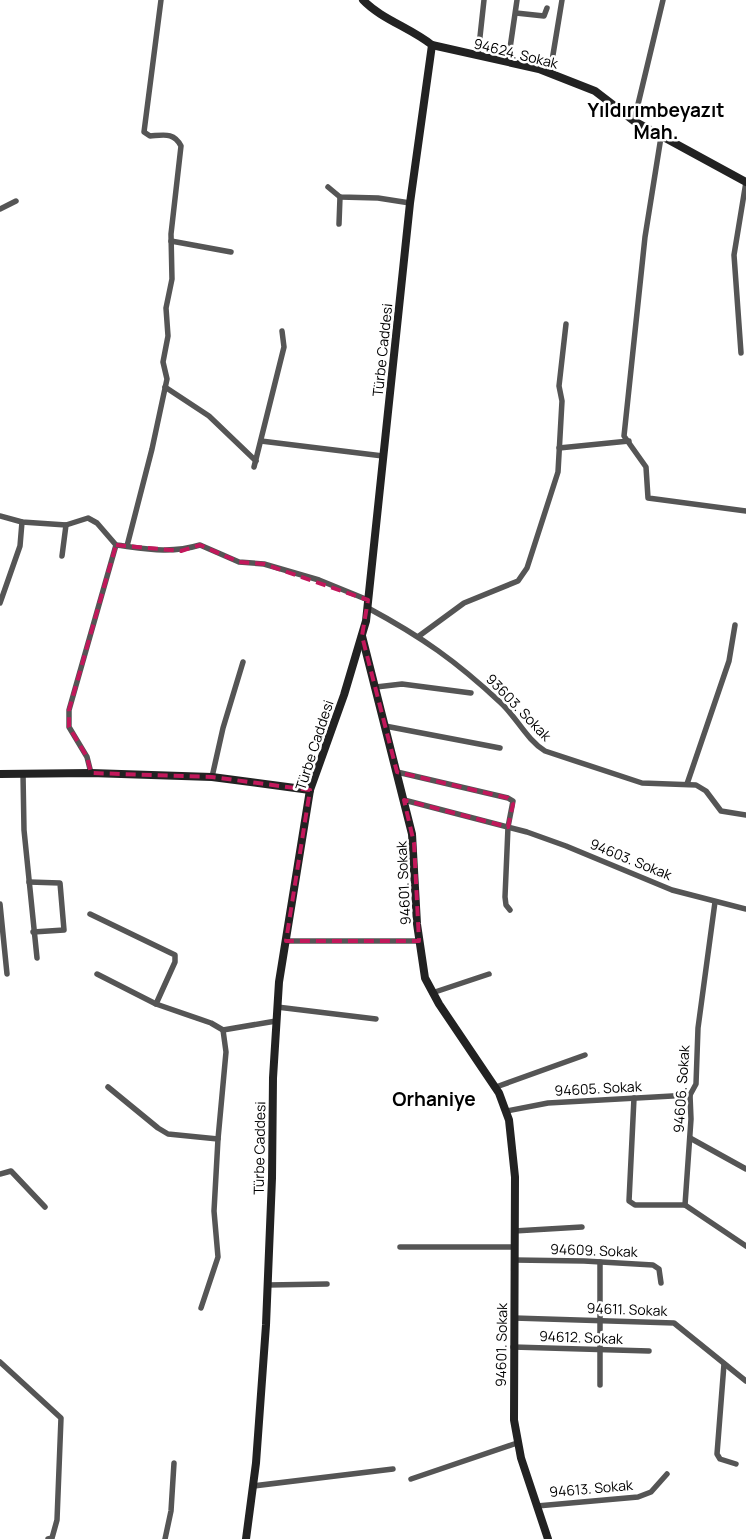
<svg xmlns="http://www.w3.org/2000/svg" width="746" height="1539" viewBox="0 0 746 1539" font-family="Manrope,sans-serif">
<rect width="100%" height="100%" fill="#fff"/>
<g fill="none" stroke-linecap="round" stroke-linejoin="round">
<g stroke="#555" stroke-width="5.5">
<polyline points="516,13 544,16 547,8"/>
<polyline points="478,55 484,0"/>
<polyline points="508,62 517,0"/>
<polyline points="550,73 562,0"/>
<polyline points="634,121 663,0"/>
<polyline points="661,137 645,237 624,436 646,467 648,498 746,511"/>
<polyline points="328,187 340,197 378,198 410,203"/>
<polyline points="0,209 16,201"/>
<polyline points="339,224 340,197"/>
<polyline points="171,241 231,252"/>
<polyline points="741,353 734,255 746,182"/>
<polyline points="165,387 209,416 256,461"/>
<polyline points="261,441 383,456"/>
<polyline points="559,448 629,441"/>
<polyline points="254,467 284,347 282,331"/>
<path d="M0,516L22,522L66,525L88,518L97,523L116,545C147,549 170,554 200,545L239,562L264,564L319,580L368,600"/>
<path d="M127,546L152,449L167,379L163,362L168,336L166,308L172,279L171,234L181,146C174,132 164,135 150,136L144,132L161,0"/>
<polyline points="62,556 66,525"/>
<polyline points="0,603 20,546 22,522"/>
<path d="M368,608C422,637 456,661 501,703C517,718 527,740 545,751L642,783L696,785L706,791L721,811L746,815"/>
<polyline points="419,636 464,603 518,581 527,568 558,472 562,401 559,386 566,324"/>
<polyline points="376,687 402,684 471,693"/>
<polyline points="385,726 500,748"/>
<polyline points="397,772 508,798 513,801 508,827 505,897 506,905 510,910"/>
<polyline points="91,773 87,757 69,727 69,710 116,545"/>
<polyline points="23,774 24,830 37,958"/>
<polyline points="212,777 223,728 243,662"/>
<polyline points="687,784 729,661 735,625"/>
<polyline points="404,800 527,832 566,846 672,890 746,909"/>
<polyline points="29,882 60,883 64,930 33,932"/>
<polyline points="715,902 698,1028 696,1084 690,1095 691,1119 685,1205 746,1246"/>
<polyline points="0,904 7,974"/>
<polyline points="90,914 175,955 175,962 156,1004"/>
<polyline points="286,941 419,941"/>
<polyline points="97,974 156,1004 211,1023 223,1030 276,1021"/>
<polyline points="432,993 489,974"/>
<polyline points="277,1007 376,1019"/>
<polyline points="108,1087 158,1128 168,1134 218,1139"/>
<polyline points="496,1087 585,1055"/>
<polyline points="634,1098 629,1201 635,1205 685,1205"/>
<polyline points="507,1111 548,1103 690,1095"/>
<polyline points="690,1138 746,1169"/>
<polyline points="0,1174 11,1171 45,1207"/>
<polyline points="514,1231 582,1227"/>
<polyline points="400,1247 513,1247"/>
<polyline points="514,1260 584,1261 653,1265 659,1269 661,1283"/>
<polyline points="268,1285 327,1284"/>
<polyline points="201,1308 218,1257 214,1211 218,1139 226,1052 223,1030"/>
<polyline points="514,1318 674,1323 746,1381"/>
<polyline points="513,1347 649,1351"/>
<polyline points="0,1362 61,1418 57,1520 52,1538 48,1539"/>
<polyline points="724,1364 717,1454 720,1459 736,1464"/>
<polyline points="600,1385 600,1262"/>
<polyline points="411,1479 517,1443"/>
<polyline points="253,1486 393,1469"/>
<polyline points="537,1506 638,1497 651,1492 667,1474"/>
<polyline points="165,1539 171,1511 174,1463"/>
</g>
<g stroke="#222" stroke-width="8">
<polyline points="432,45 539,69 595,91 634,121 746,182"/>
<polyline points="362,636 412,834 417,924 425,978 439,1004 499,1093 509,1120 515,1177 514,1420 521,1458 548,1539"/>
<polyline points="0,774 91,773 212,777 310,790"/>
<path d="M246,1539L256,1463L266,1325L272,1178L273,1078L279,982L310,790L344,695L366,621L410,203L432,45C411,28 381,19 363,0"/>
</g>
</g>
<path fill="none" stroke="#c2185b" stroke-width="4" stroke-dasharray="10 6" stroke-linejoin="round" d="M116,545L181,551L200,545L239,562L264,564L368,600L362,636L397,772L508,798L513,804L508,827L404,800L414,843L419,941H286L310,790L212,777L91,773L87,757L69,727V710Z"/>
<g text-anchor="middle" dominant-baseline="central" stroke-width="5" stroke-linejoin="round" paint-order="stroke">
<g font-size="14" fill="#000" stroke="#fff">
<text transform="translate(516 53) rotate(14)">94624. Sokak</text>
<text transform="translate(382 350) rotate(-84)">Türbe Caddesi</text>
<text transform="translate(519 707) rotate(46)">93603. Sokak</text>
<text transform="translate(314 745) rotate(-72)">Türbe Caddesi</text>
<text transform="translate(631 859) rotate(22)">94603. Sokak</text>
<text transform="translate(403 883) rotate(-93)">94601. Sokak</text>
<text transform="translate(598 1088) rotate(-3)">94605. Sokak</text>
<text transform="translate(681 1089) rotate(-86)">94606. Sokak</text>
<text transform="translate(259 1148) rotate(-89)">Türbe Caddesi</text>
<text transform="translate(594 1250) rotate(2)">94609. Sokak</text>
<text transform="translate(627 1309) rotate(2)">94611. Sokak</text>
<text transform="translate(581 1337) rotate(2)">94612. Sokak</text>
<text transform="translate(501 1345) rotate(-89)">94601. Sokak</text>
<text transform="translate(591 1488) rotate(-5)">94613. Sokak</text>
</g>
<g font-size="19" font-weight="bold" fill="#000" stroke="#fff">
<text x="656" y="110">Yıldırımbeyazıt<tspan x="656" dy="22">Mah.</tspan></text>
<text x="434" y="1099">Orhaniye</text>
</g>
</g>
</svg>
